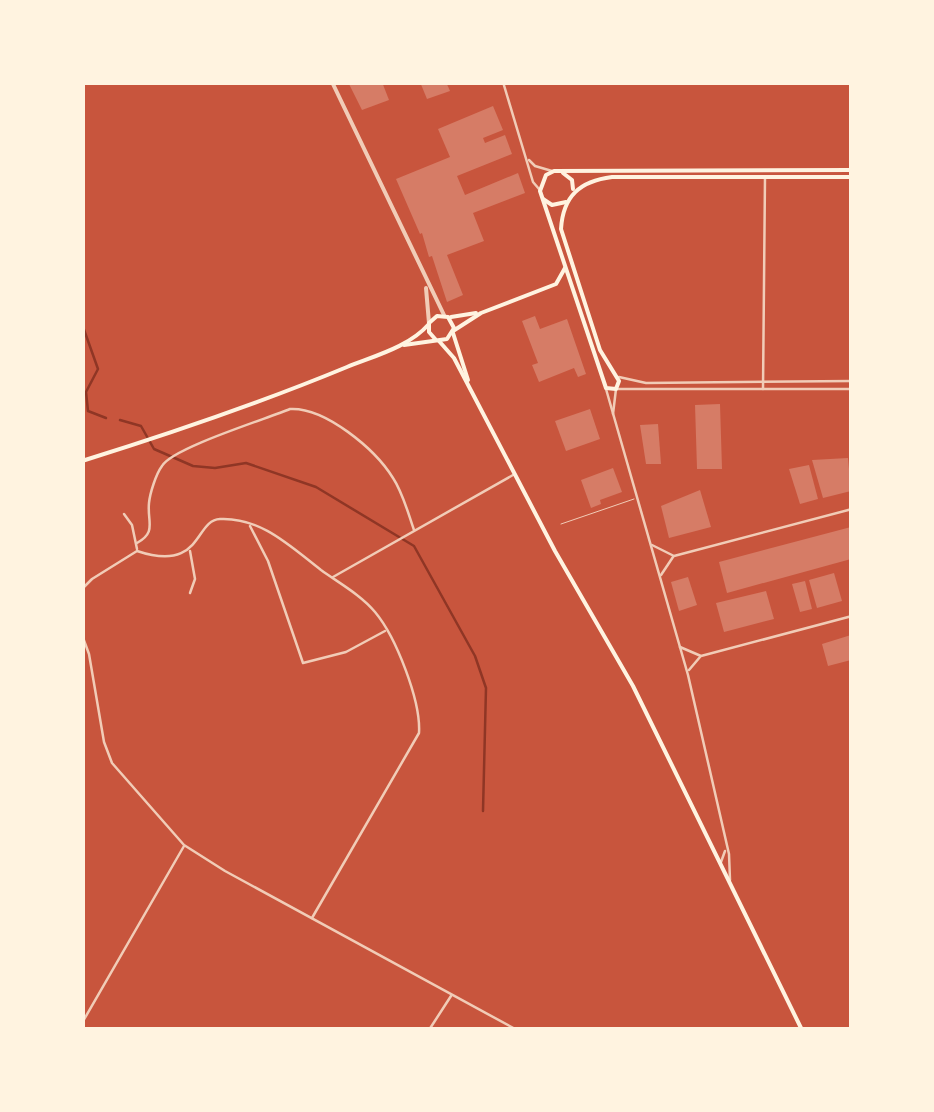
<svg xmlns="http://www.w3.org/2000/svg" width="934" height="1112" viewBox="0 0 934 1112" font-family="Inter,sans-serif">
<rect width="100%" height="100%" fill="#c8553d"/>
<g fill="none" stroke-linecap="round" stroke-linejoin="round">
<g stroke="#8f3625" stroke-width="2.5">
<polyline points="82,324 98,369 86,392 88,411 106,418"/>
<polyline points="120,420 141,426 154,449 193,466 215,468 246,463 316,487 414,546 475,656 486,688 483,811"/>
</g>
</g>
<g fill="#d67c66">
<polygon points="348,82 382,82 389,100 362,110"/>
<polygon points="420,82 446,82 450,91 427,99"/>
<polygon points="493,106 503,130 483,138 485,143 505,135 512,154 457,176 465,195 518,173 525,193 473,213 484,241 447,255 463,295 447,302 432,256 429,257 422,233 420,234 396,179 450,157 438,129"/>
<polygon points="535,316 540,329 567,319 586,374 578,377 574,368 539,382 532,365 538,363 522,321"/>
<polygon points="720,404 722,469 697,469 695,405"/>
<polygon points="590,409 600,439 566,451 555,421"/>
<polygon points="658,424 661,464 646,464 640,425"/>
<polygon points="848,458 851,491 823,498 812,460"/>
<polygon points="809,465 818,499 800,504 789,469"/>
<polygon points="613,468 622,492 600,500 601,504 591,508 581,480"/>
<polygon points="700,490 711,527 669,538 661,506"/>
<polygon points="851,527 851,559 727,593 719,562"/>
<polygon points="834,573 842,601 817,608 809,580"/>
<polygon points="688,577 697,605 679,611 671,582"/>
<polygon points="805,581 812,609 800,612 792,584"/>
<polygon points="766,591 774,619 724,632 716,603"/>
<polygon points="851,635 851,660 828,666 822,644"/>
</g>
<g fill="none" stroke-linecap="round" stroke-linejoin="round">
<polyline stroke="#f1ccb7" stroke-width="1" points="561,524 634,499"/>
<g stroke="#f1ccb7" stroke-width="2.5">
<polyline points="503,82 533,182 539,189"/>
<polyline points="529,160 535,166 552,171"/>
<polyline points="619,377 646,383 852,381"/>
<polyline points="606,389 688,675 729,854 730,880"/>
<polyline points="763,389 765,177"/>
<polyline points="613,414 616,389 852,389"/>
<polyline points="124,514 132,525 137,549"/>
<polyline points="250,526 268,561 303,663 346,652 385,631"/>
<path d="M137,543C157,532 147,522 149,503C150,493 156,474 162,466C172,448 266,419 290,409C325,407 375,449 393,478C403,493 408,513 414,530"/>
<polyline points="652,545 674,556 852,509"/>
<polyline points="190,551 195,579 190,593"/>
<polyline points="661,575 673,557"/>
<polyline points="333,577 513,475"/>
<path d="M82,589L92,579L137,551C203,573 194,520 220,519C261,517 291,547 321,570C339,583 361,595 375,612C396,637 421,701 419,733L312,918"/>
<polyline points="82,635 89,654 104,742 112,763 184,845 225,871 517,1030"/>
<polyline points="680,647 701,656 852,616"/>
<polyline points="689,670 700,657"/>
<polyline points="721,862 725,851"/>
<polyline points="82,1023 184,846"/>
<polyline points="429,1030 451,996"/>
</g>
<g stroke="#f1ccb7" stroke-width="4">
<polyline points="332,82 444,315"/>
<polyline points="426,288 429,323"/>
</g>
<g stroke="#fff3e0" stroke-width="4">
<path d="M852,170L554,171L546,175L540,191L606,388L616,389L619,381L600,350L561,229C563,196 580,181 612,177H852"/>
<polyline points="563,173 572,180 573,189"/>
<polyline points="543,199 552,205 566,202"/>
<polyline points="451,317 476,313"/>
<polyline points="453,331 481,313 556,284 565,268"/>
<polyline points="453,333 468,380"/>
<polyline points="439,341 454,358 555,551 633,686 802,1030"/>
<polyline points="404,345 447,339 454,328 448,317 437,316 429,323 429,332 436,340"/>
<path d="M82,461C172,433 260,403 347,367C374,356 409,347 429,324"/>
</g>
</g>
<rect width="934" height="1112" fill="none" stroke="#fff3e0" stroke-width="170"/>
</svg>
